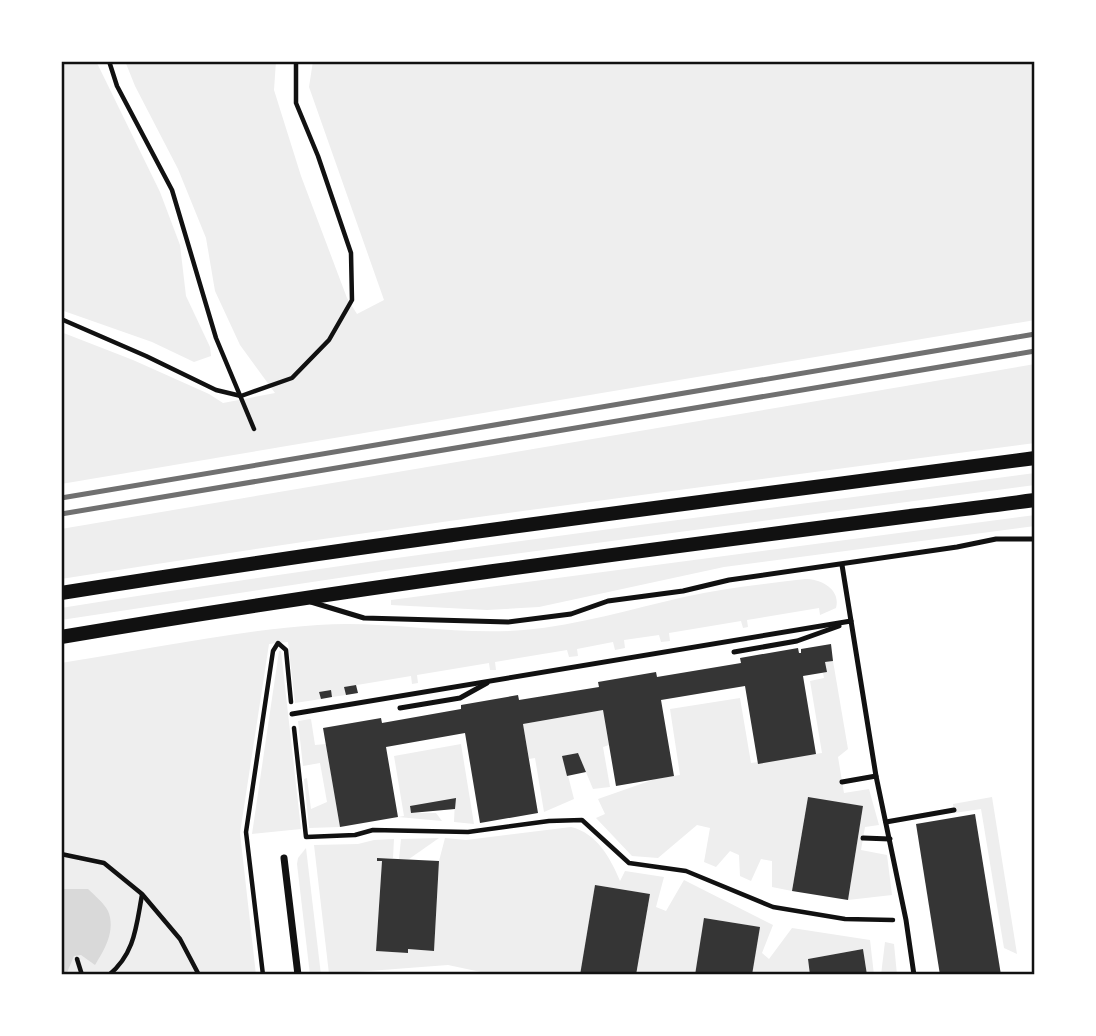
<svg xmlns="http://www.w3.org/2000/svg" width="1096" height="1036" viewBox="0 0 1096 1036" font-family="'Open Sans',sans-serif">
<rect width="100%" height="100%" fill="#fff"/>
<g fill="#eee">
<polygon points="61,61 96,61 160,192 180,245 186,296 210,347 211,356 194,362 152,342 61,310"/>
<polygon points="125,61 276,61 274,90 301,176 347,298 357,314 384,300 309,87 313,61 1035,61 1035,320 61,484 61,332 133,360 209,394 223,403 275,393 240,345 215,291 206,238 178,169 135,86"/>
<path d="M1035,364V443C710,486 385,527 61,579V529Z"/>
<path d="M1035,473V485L392,570L61,620V608C386,556 708,517 1035,473Z"/>
<polygon points="1035,515 1035,526 724,567 539,607 487,610 391,605 391,600"/>
<path d="M805,579C821,579 841,589 836,608L820,615L819,608L747,620L748,627L743,628L741,621L669,633L670,641L661,642L659,635L624,640L625,648L615,650L613,642L577,649L578,656L569,657L567,650L495,662L496,670H490L489,663L417,675L418,683L412,684L411,676L345,687L346,695L332,697L330,690L320,692L321,699L295,703L288,642L269,644L240,833L256,975H61V663C146,650 232,631 318,625C387,620 455,636 524,630C579,625 631,609 684,597C724,588 765,584 805,579Z"/>
<polygon points="279,651 281,651 301,829 252,834"/>
<polygon points="833,661 848,749 838,757 844,793 869,789 879,825 865,827 861,850 887,855 892,895 848,900 863,806 808,798 792,891 772,887 772,861 761,859 751,881 740,876 739,855 730,851 716,867 704,862 710,828 697,825 658,858 632,856 596,818 605,814 598,799 655,779 680,775 670,709 740,698 751,763 822,753 810,681 824,678 823,673 826,672 825,662"/>
<polygon points="603,710 609,745 603,747 610,787 593,789 578,753 563,756 574,799 544,812 535,758 529,759 523,724"/>
<polygon points="311,719 315,745 326,744 340,827 309,828 304,779 307,778 311,809 327,802 320,763 303,766 298,721"/>
<polygon points="461,744 474,824 454,822 455,799 410,807 411,813 436,813 442,821 398,817 404,816 394,756"/>
<polygon points="992,797 1017,954 1004,948 981,809 954,813 953,804"/>
<path d="M571,827C597,833 611,859 620,881L625,871L664,877L656,907L666,911L684,880L773,925L762,953L769,959L792,928L870,940L874,975H867L863,949L808,959L810,975H752L759,927L705,918L695,975H636L650,894L595,885L580,975H495L448,965L329,974L314,845L358,844L374,840L394,839L393,858H377V861H382L376,951L408,953V949L434,951L439,861L445,838L466,840Z"/>
<polygon points="439,838 409,859 399,859 401,839"/>
<polygon points="306,848 321,975 310,975 297,864 298,858"/>
<polygon points="885,942 894,944 897,975 881,975"/>
</g>
<path fill="#d9d9d9" d="M61,889H88C94,895 104,903 108,911C116,930 105,949 95,965L81,955L74,956L66,975H61Z"/>
<g fill="#353535">
<polygon points="831,644 833,661 825,662 827,672 803,676 816,754 758,764 745,686 661,700 674,776 616,786 603,710 523,724 538,813 480,823 465,733 386,747 398,817 340,827 323,728 381,718 382,723 461,709 461,705 518,695 519,700 599,687 598,682 656,672 657,677 741,663 740,658 798,648 799,653 801,653 801,649"/>
<polygon points="356,685 358,693 346,695 344,687"/>
<polygon points="331,690 332,697 321,699 319,692"/>
<polygon points="578,753 586,772 567,776 562,756"/>
<polygon points="808,797 863,806 848,900 792,891"/>
<polygon points="456,798 455,809 411,813 410,806"/>
<polygon points="975,814 1001,975 940,975 916,824"/>
<polygon points="377,858 439,861 434,951 408,949 408,953 376,951 382,861 377,861"/>
<polygon points="595,885 650,894 636,975 580,975"/>
<polygon points="704,918 760,927 752,975 695,975"/>
<polygon points="863,949 867,975 810,975 808,959"/>
</g>
<g fill="none" stroke-linecap="round" stroke-linejoin="round">
<g stroke="#111" stroke-width="4.5">
<polyline points="109,61 117,86 172,190 216,338 254,429"/>
<polyline points="61,319 146,356 216,390 241,396 292,378 329,340 352,300 351,253 318,156 296,103 296,61"/>
<polyline points="294,728 306,837 355,835 373,830 468,832 549,821 582,820 629,863 686,871 773,907 845,919 893,920"/>
<polyline points="61,854 104,863 142,894 180,939 199,975"/>
<polyline points="77,959 82,975"/>
<path d="M109,975C135,953 136,927 142,895"/>
<polyline points="263,975 246,832 273,651 278,643 286,650 291,702"/>
</g>
<g stroke="#111" stroke-width="5">
<polyline points="842,565 876,776 906,920 914,975"/>
<polyline points="311,602 364,618 508,622 571,614 608,601 683,591 729,580 957,547 996,539 1035,539"/>
<polyline points="734,652 797,641 839,626"/>
<polyline points="400,708 460,698 487,683"/>
<polyline points="292,714 851,621"/>
<polyline points="842,782 876,776"/>
<polyline points="886,822 954,810"/>
<polyline points="863,838 890,839"/>
</g>
<polyline stroke="#111" stroke-width="7" points="284,858 298,975"/>
<g stroke="#111" stroke-width="14">
<path d="M61,593C385,541 710,501 1035,458"/>
<path d="M61,637C384,582 710,542 1035,500"/>
</g>
<g stroke="#707070" stroke-width="5">
<polyline points="61,498 1035,334"/>
<polyline points="61,514 1035,351"/>
</g>
</g>
<rect width="1096" height="1036" fill="none" stroke="#ffffff" stroke-width="126"/>
<rect x="63" y="63" width="970" height="910" fill="none" stroke="#111" stroke-width="2.5"/>
</svg>
